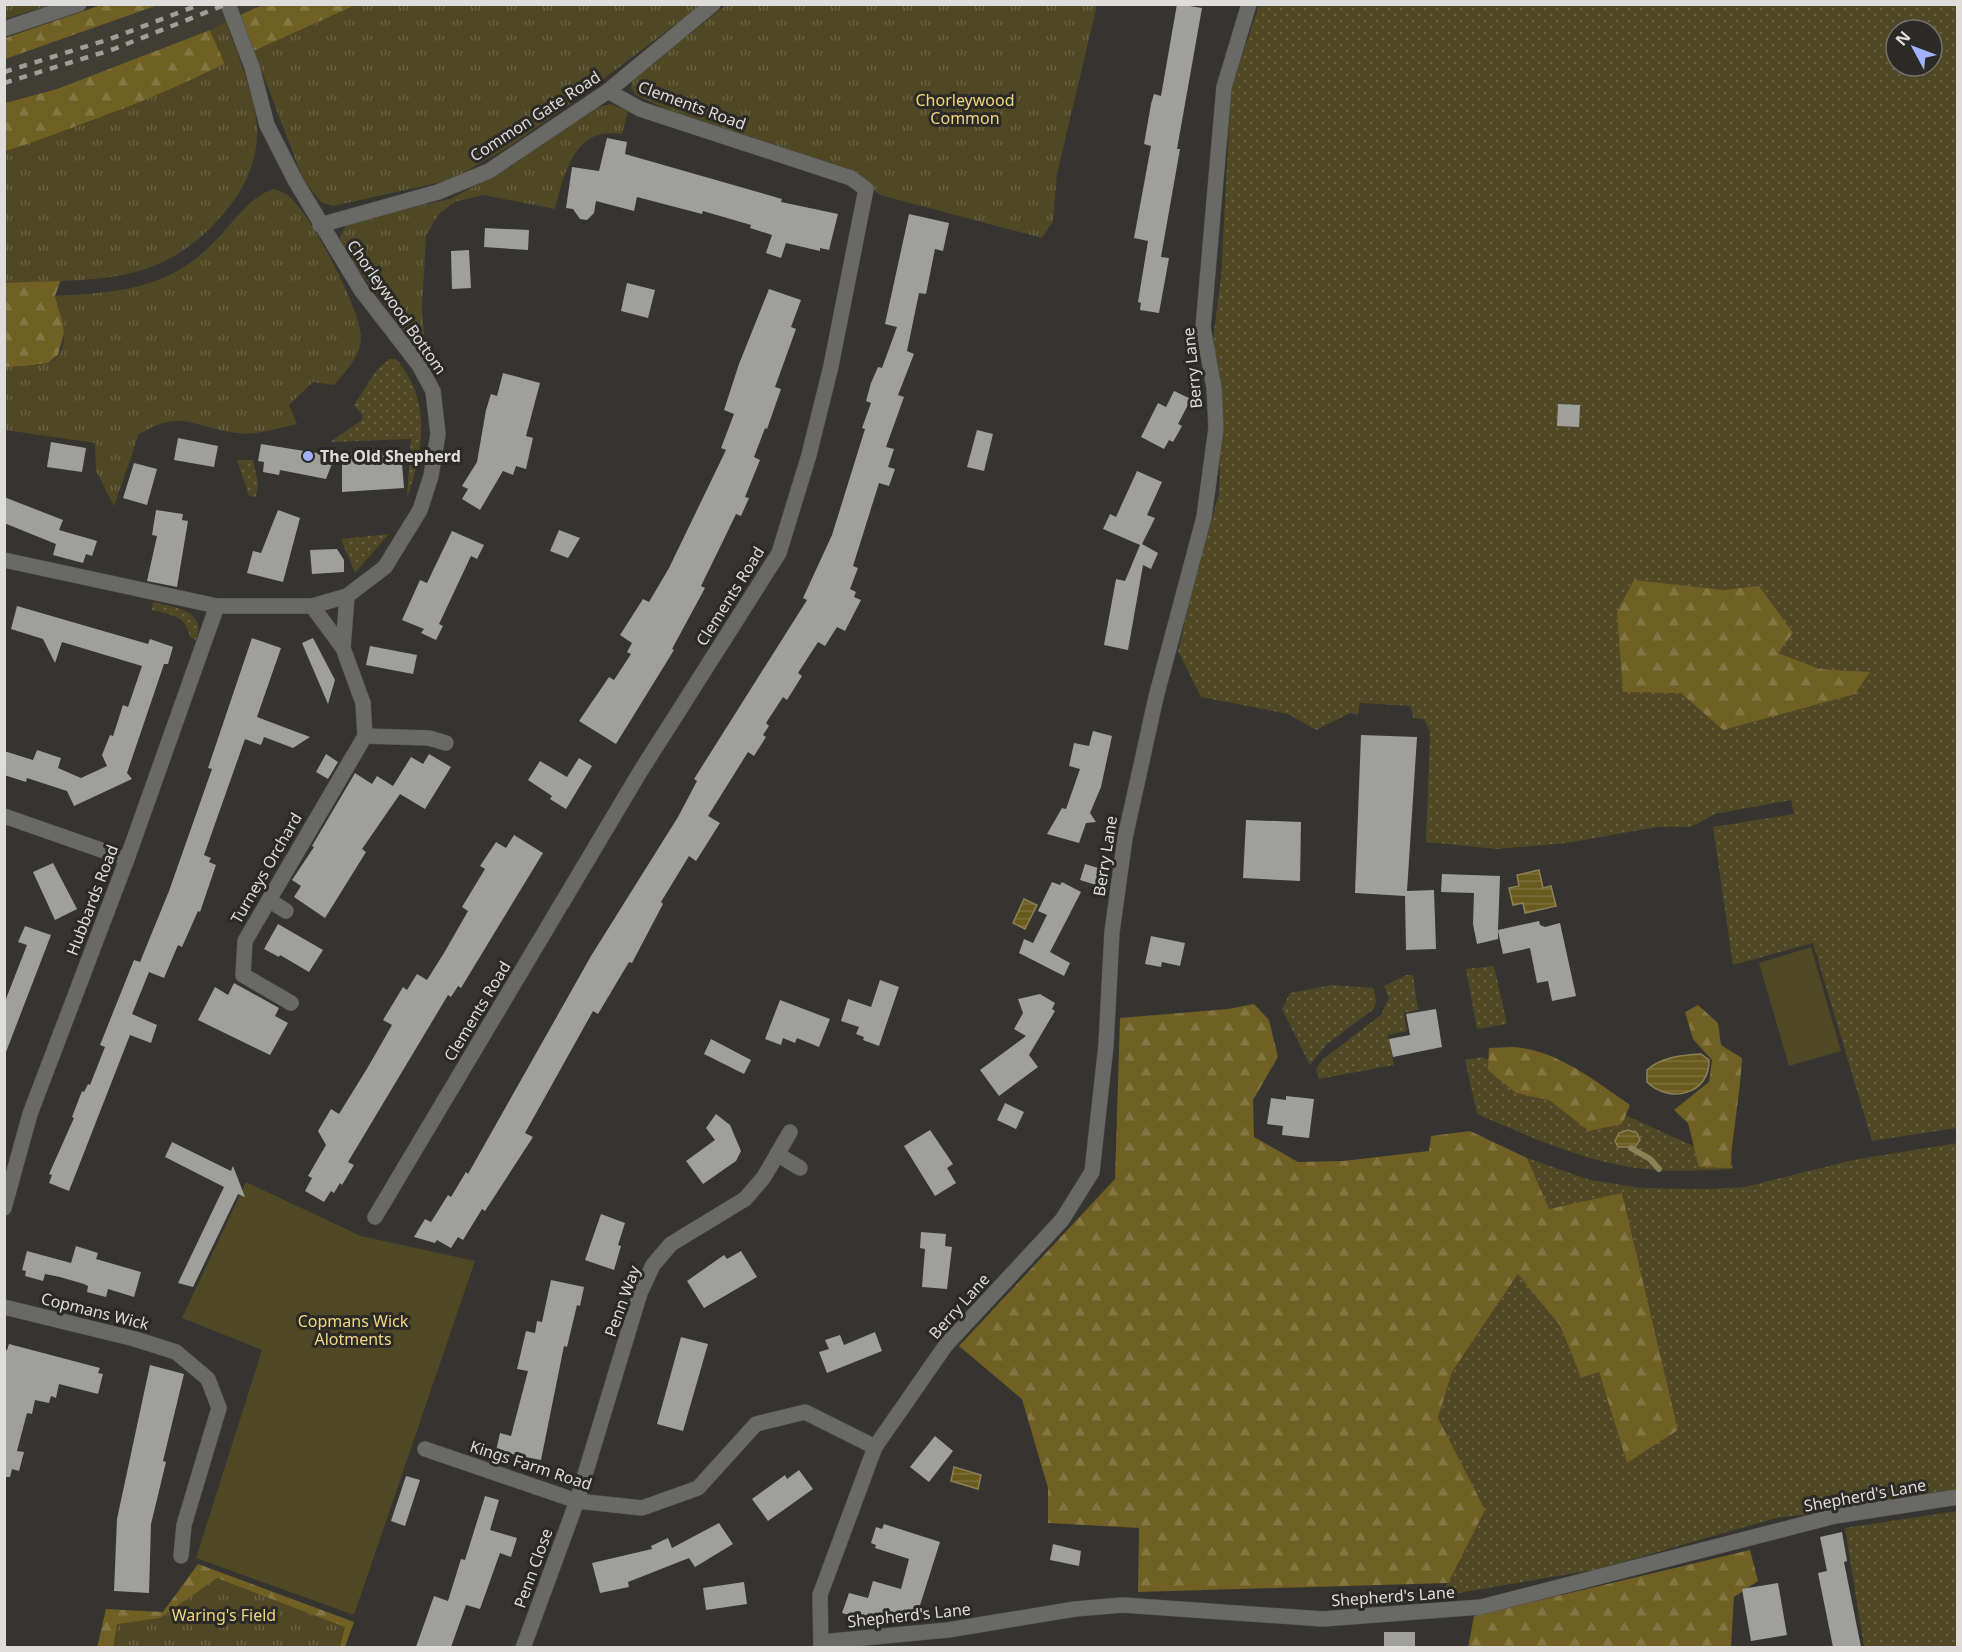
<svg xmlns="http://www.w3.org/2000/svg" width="1962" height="1652" viewBox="0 0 1962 1652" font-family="'Noto Sans',sans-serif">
<defs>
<pattern id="grass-dots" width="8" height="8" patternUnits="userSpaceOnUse" patternTransform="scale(1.5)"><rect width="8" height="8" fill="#504725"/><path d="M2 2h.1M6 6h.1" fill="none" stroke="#696144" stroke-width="1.8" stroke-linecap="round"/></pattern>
<pattern id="forest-firs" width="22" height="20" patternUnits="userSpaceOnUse" patternTransform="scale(1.5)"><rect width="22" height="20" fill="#706024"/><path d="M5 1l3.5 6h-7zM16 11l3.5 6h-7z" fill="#847643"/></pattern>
<pattern id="park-tufts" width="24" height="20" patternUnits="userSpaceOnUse" patternTransform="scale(1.5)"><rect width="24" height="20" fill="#504725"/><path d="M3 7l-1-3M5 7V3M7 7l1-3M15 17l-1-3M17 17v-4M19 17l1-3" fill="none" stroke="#696144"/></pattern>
<pattern id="water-rules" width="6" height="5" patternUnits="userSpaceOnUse" patternTransform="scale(1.5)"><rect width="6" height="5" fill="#695a1d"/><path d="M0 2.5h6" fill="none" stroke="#7e713d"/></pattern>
</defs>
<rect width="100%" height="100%" fill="#353431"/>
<polygon fill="#3f3d34" points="104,5 262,5 210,30 57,89 5,103 5,38"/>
<g fill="url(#grass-dots)" fill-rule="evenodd">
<path d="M1259,5H1957V1128L1872,1141L1813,943L1733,965L1713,827L1794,814L1791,800L1715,814L1691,827H1657L1567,843L1498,849L1426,842L1430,732L1424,719L1413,718L1411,706L1360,703L1358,715L1350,713L1316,730L1288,714L1201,697L1178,651L1196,574L1219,494L1222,384L1213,340L1221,277L1231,89ZM1896,30H1932V66H1896Z"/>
<path d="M389,359H396C432,402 424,448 407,498L411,439L330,442L362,420V415L354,405L376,371Z"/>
<polygon points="237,460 253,460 258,484 256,497 249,496"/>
<polygon points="389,534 355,573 341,539"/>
<path d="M153,602C173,607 208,610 196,640L190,637C186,615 172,615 152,610Z"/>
<polygon points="1494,966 1507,1024 1477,1029 1466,969"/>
<polygon points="1406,975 1413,975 1418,1010 1404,1013 1407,1031 1388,1035 1394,1065 1319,1079 1316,1069 1322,1060 1381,1015 1389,998 1384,986"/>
<polygon points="1332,985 1374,988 1376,1001 1374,1009 1327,1044 1310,1065 1282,1009 1290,993"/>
<path d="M1482,1057L1565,1088L1709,1153L1731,1154L1733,1169C1694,1171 1653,1173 1615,1164C1567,1154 1521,1133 1477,1114L1465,1060Z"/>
<polygon points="1957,1143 1957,1495 1776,1518 1599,1569 1441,1596 1484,1510 1438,1418 1452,1372 1519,1273 1561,1327 1581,1378 1599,1372 1627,1463 1678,1430 1622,1193 1549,1210 1527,1158 1590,1180 1642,1188 1707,1189 1745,1187 1853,1160"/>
<polygon points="1957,1511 1957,1647 1864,1647 1845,1528"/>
</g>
<g fill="url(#forest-firs)">
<polygon points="104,4 158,5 5,59 5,38"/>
<polygon points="262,5 356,5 254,51 240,15"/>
<polygon points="210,30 225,64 163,94 37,141 64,271 55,296 65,330 58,355 48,363 5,369 5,103 57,89"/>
<polygon points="1634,580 1723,590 1759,586 1793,633 1778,653 1819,669 1870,672 1855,694 1723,730 1681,693 1623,692 1617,612"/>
<polygon points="1254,1004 1269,1020 1278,1057 1253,1100 1254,1137 1298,1162 1343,1161 1429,1151 1431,1136 1470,1131 1527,1158 1549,1209 1622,1193 1678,1430 1627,1463 1599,1372 1581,1378 1561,1327 1518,1274 1452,1372 1438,1418 1485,1510 1448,1583 1138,1592 1139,1528 1048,1523 1048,1488 1022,1399 959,1346 1115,1179 1120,1018 1228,1009"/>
<path d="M1698,1005L1718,1023L1721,1045L1742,1058C1740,1095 1733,1131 1730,1168L1699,1167L1688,1123L1674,1110L1709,1082L1712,1060L1693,1039L1685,1012Z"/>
<path d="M1489,1048C1500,1048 1512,1046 1522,1048C1562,1054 1598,1083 1630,1105L1622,1124L1589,1131L1549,1100L1516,1093L1488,1070Z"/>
<polygon points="1750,1550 1758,1581 1734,1597 1731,1647 1468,1648 1474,1616"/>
<polygon points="198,1564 354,1622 345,1647 97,1648 106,1609 163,1612"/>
</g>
<g fill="url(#park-tufts)">
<polygon points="5,4 50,4 50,5 5,19"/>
<polygon points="356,5 701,5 577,99 510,146 451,180 333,206 321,202 303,179 254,51"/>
<polygon points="726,5 1097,5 1057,174 1053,221 1042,238 880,195 851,170 666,109 636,95 631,88 633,79"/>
<path d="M226,22C238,56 254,92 257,127C259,155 246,186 229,207C163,289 100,278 5,283V151C80,128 153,98 225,64L210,30Z"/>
<path d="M611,104L628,111L622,134C575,125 564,174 555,209L483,195L454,202L438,215L426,236L422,308L426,361L342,247L340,237L344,228L356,219L450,199L505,170L595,108Z"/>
<path d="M274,189C279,191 286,193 290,197C311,215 361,310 361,337C361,356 346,371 334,385L313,382L289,405L297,424C278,428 256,436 237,433C194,428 183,408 139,434L114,506L96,471L95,443L5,430V367C18,365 34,367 47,363C75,355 61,315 55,296C120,292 169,290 216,240C235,221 248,197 274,189Z"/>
<polygon points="217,1578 345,1627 340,1647 113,1647 117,1624 160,1618"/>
</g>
<g fill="#504725">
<polygon points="1811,947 1841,1051 1789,1066 1759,963"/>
<polygon points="246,1182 361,1236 475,1261 354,1615 196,1558 262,1350 182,1318"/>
</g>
<g fill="url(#water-rules)" stroke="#8c8156" stroke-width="1.5">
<polygon points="1539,870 1543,888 1551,886 1556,906 1525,913 1523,903 1513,905 1509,888 1519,886 1517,875"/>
<polygon points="1024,899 1037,905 1025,929 1013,923"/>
<path d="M1701,1054L1709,1060C1710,1095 1669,1104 1647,1082V1070C1661,1057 1683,1055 1701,1054Z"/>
<polygon points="1628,1130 1637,1133 1640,1140 1635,1147 1618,1147 1615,1141 1619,1133"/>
<polygon points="954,1467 981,1475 978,1489 951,1481"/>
</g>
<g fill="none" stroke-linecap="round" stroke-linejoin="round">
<polyline stroke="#8c8156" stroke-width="6" points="1631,1148 1650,1159 1659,1169"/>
</g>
<g fill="#9f9f9b">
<polygon points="1177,4 1202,8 1177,149 1180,149 1161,257 1169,258 1159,313 1140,310 1141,303 1138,302 1148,241 1134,238 1151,146 1144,144 1151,104 1154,94 1161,96"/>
<polygon points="607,138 627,142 625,154 782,199 781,202 838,214 829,250 820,248 820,251 786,243 781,258 766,253 772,235 750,228 751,225 703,211 702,214 637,197 634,211 596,201 594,213 587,220 580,219 573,209 566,208 572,167 599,171"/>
<polygon points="909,214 949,223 943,251 935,249 926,294 919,293 907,351 914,354 898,395 904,397 886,447 894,449 888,467 895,469 889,486 879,483 853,566 858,568 850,589 856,592 854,597 861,600 845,631 837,627 825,646 818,642 798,673 802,676 787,700 783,697 766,723 769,726 763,735 766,737 754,756 748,752 708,816 720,823 696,861 689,856 661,902 663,904 632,963 629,962 598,1014 593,1011 525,1133 533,1137 485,1211 482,1209 463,1240 458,1237 451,1248 437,1240 435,1243 414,1237 425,1219 431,1222 448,1195 451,1197 466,1172 468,1174 591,956 678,817 697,781 694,779 807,600 803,598 832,535 865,429 862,428 871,403 866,401 871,383 878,367 882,368 897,327 885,324"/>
<polygon points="485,228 529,230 528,250 484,247"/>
<polygon points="469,250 471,288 452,289 451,251"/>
<polygon points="627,283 655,290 648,318 621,311"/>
<polygon points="769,289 801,300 791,327 796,329 775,387 781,389 767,429 765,428 754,457 760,460 745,497 749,498 741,516 736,514 723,541 701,586 705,588 672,649 674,650 616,744 579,721 609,677 614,680 631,654 627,652 632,643 620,635 643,599 649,602 669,568 726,450 721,448 734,414 724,410 739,364"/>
<polygon points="503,373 540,383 526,436 533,438 526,469 516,466 513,475 503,471 480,510 462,499 468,489 462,486 477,462 486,410 491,394 497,396"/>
<polygon points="1174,391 1191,399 1178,424 1182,426 1173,442 1169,440 1164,449 1141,437 1158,403 1166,407"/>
<polygon points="1558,404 1580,405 1579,427 1557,426"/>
<polygon points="977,430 993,434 984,471 967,467"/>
<polygon points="178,438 218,446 214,467 174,460"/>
<polygon points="51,442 86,448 82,472 47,467"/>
<polygon points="261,444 335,456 326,479 280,470 279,475 263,472 264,462 258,461"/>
<polygon points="401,451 404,488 342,492 342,454"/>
<polygon points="134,463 157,469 147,505 123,498"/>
<polygon points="1137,471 1162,482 1147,515 1155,518 1142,544 1158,553 1151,569 1143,565 1128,650 1104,645 1116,579 1125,581 1140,545 1103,529 1110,514 1116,517"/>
<polygon points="4,497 63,520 59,530 97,541 92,556 86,554 83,563 53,555 56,544 4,523"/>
<polygon points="156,510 183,514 182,520 188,521 177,587 147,581 157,536 152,535"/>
<polygon points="278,510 300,518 283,582 247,573 253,551 261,553"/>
<polygon points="559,530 580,538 568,558 550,551"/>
<polygon points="452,531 484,545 477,559 471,556 439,624 443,626 436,640 421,633 424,629 402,620 420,580 427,583"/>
<polygon points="337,549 344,560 344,572 312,574 310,550"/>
<polygon points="17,606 148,644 150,639 173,647 168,664 164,664 127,773 132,779 74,806 67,791 27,778 26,782 4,775 4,751 33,760 37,750 61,758 58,768 81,778 107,766 102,755 110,735 113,736 123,705 128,707 142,666 62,642 55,663 43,639 11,629"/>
<polygon points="252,638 281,648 257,717 310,737 293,748 264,737 261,745 245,739 204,855 211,858 209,862 216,865 200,912 198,911 182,947 178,945 164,978 149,972 132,1014 157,1025 151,1043 130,1035 69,1191 49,1183 52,1175 49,1174 74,1118 72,1117 82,1091 84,1092 88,1084 90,1085 105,1047 100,1045 134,960 140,962 169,891 212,769 208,768"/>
<polygon points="313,638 335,680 328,704 302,643"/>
<polygon points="370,646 417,655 413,674 366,665"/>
<polygon points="1093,731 1112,736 1101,787 1090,813 1096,822 1086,823 1079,843 1047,834 1062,808 1066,809 1080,769 1069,766 1074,743 1089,746"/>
<polygon points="1361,735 1417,737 1407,891 1434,890 1436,949 1406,950 1405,896 1355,893"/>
<polygon points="326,754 338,762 328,779 316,772"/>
<polygon points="429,754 451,767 425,809 400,794 362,849 366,852 325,918 294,897 301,886 292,880 314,847 312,846 355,773 372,784 377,776 393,786 411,757 423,764"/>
<polygon points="579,758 592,766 566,809 550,799 552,796 528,780 540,761 567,777"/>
<polygon points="1246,820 1301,822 1300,881 1243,878"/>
<polygon points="514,835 543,853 461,988 458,986 451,997 448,995 348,1162 354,1165 342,1185 340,1183 334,1193 331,1191 324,1202 305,1191 312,1178 308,1176 326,1145 318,1131 331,1109 339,1114 368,1067 392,1025 383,1020 403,987 407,990 417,974 427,980 444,953 468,911 462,907 485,869 480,866 496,842 506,848"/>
<polygon points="53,863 77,909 55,920 33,872"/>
<polygon points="1085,864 1105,870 1099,886 1080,880"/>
<polygon points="1442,874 1500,876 1498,930 1539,921 1540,925 1545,927 1560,923 1576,996 1552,1001 1548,981 1537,983 1530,948 1503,954 1498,931 1498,939 1477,944 1473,924 1474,893 1441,892"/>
<polygon points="1052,882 1060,885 1062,882 1081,892 1050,952 1070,963 1064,976 1019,953 1024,939 1033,943 1047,915 1038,911"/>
<polygon points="278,924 323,950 309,972 280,955 279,957 264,949"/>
<polygon points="25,926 51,935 6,1052 4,1004 27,945 18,942"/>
<polygon points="1151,936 1185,943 1180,966 1162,962 1161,967 1145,964"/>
<polygon points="880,980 899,987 879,1046 863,1040 864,1037 856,1034 859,1027 841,1021 848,999 871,1007"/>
<polygon points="234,983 279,1008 275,1016 288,1023 270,1055 198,1020 215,987 228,995"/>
<polygon points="1040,994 1055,1003 1052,1009 1055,1011 1029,1055 1038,1067 999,1096 980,1070 1026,1036 1014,1029 1023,1013 1018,999"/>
<polygon points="780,1000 830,1019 819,1047 797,1038 795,1043 783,1038 781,1045 765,1039"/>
<polygon points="1436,1009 1442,1047 1393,1057 1389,1039 1410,1035 1406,1014"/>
<polygon points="711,1039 751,1060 744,1074 704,1054"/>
<polygon points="1286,1096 1314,1099 1309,1138 1282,1135 1283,1126 1267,1124 1271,1098 1286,1100"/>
<polygon points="1005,1103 1024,1112 1016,1129 997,1120"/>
<polygon points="716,1114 730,1125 741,1151 736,1161 703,1184 686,1161 715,1140 706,1128"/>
<polygon points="930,1130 953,1164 947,1168 956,1183 935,1196 904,1146"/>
<polygon points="172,1142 231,1171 233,1166 245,1197 238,1194 193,1287 178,1283 224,1187 165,1157"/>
<polygon points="601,1214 625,1223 618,1245 621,1246 614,1270 585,1260"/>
<polygon points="921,1232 946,1234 945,1246 952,1247 947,1289 922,1287 925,1249 920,1248"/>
<polygon points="76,1246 98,1253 96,1259 141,1272 134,1297 108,1289 106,1297 87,1292 88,1286 84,1284 60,1277 45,1274 43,1281 25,1276 26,1271 22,1270 27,1251 71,1263"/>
<polygon points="741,1251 757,1277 704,1308 687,1281 724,1255 727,1259"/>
<polygon points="551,1280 584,1287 580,1306 577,1305 567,1347 564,1346 541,1460 496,1451 500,1433 511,1436 528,1371 517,1369 526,1331 535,1333 537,1321 542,1322"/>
<polygon points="875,1332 882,1351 827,1373 819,1352 829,1349 825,1340 840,1335 844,1345"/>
<polygon points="681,1337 708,1344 683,1431 657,1424"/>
<polygon points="9,1344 100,1368 98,1373 103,1374 98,1394 59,1384 56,1398 51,1396 49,1403 35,1400 32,1414 27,1413 17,1451 24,1452 19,1471 12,1469 10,1477 4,1477 4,1350 7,1350"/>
<polygon points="150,1365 184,1374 163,1461 166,1462 151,1524 149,1593 114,1591 117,1519"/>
<polygon points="935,1436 953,1451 929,1482 910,1467"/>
<polygon points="799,1470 813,1489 768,1521 752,1499 785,1475 787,1479"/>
<polygon points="406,1476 420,1480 405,1526 391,1521"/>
<polygon points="485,1496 499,1500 490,1530 517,1538 511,1557 500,1553 480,1609 466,1605 451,1647 416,1647 434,1596 448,1601 461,1559 465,1560"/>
<polygon points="719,1523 733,1544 695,1567 689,1558 628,1582 629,1587 600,1593 592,1563 652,1549 651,1546 668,1538 672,1548"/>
<polygon points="884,1524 940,1542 915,1621 885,1613 883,1620 867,1616 866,1620 842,1613 849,1593 868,1598 873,1581 901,1589 909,1559 875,1548 876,1545 871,1543 876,1527 882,1529"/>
<polygon points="1842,1532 1847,1561 1844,1562 1861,1647 1833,1647 1818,1573 1827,1571 1820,1537"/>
<polygon points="1053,1544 1081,1551 1079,1566 1050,1560"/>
<polygon points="744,1582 747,1604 706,1610 703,1588"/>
<polygon points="1778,1583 1787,1635 1751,1641 1742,1589"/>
<rect x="1384" y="1632" width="31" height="15"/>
</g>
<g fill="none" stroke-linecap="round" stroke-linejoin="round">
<g stroke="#52524f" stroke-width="16">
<g id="street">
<polyline points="4,29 79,4"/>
<polyline points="320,225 438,192 489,171 608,91 713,4"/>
<polyline points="4,560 217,606 312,606 347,596 385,567 420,510 431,476 438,434 433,391 419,365 361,290 296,182 267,125 252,67 228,4"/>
<polyline points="312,606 343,648"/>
<polyline points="365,736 429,738 446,743"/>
<polyline points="4,816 127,859"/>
<polyline points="269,900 286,911"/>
<polyline points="291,1003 243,975 245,941 365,736 363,703 343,648 347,596"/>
<polyline points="777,1154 800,1168"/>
<polyline points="4,1208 30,1114 127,859 217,606"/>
<polyline points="375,1217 640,772 779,553 809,455 831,366 866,189 851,178 640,109 608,91"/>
<polyline points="4,1307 135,1339 176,1352 208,1379 219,1408 184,1525 181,1556"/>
<polyline points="425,1449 577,1501 642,1508 698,1488 756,1424 805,1412 875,1447"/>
<polyline points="821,1642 948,1630 1075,1609 1123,1605 1323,1619 1481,1607 1835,1516 1958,1497"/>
<polyline points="523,1648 577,1501 640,1293 653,1265 671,1244 745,1199 764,1177 790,1132"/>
<polyline points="821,1648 820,1595 875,1447 946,1345 1062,1220 1092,1172 1106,1045 1112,932 1125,838 1156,697 1204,517 1216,428 1214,387 1203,328 1224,87 1249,4"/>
</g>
</g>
<use href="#street" stroke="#696965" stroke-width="15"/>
<g stroke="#9f9e9b" stroke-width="4.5" stroke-dasharray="8 8" stroke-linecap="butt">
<polyline points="4,72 110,39 201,4"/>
<polyline points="4,83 114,49 227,4"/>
</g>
</g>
<circle fill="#a3b2fd" stroke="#2b2a27" stroke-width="2" cx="308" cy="456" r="6"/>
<g text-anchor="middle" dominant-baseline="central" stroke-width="6" stroke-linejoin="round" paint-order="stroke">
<g font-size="16" fill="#efd77f" stroke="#2b2a27">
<text x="965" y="100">Chorleywood<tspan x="965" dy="18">Common</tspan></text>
<text x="353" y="1321">Copmans Wick<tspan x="353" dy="18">Alotments</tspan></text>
<text x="224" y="1615">Waring's Field</text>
</g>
<g font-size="16" fill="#dedddb" stroke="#2b2a27">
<text transform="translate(692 105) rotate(20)">Clements Road</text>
<text transform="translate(535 116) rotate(-33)">Common Gate Road</text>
<text transform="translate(397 307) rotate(55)">Chorleywood Bottom</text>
<text transform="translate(1192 368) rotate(-96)">Berry Lane</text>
<text transform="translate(730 596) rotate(-58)">Clements Road</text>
<text transform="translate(1105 856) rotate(-81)">Berry Lane</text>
<text transform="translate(266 868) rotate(-60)">Turneys Orchard</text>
<text transform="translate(92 900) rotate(-69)">Hubbards Road</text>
<text transform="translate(477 1011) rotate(-59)">Clements Road</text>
<text transform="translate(622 1301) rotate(-70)">Penn Way</text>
<text transform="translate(959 1306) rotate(-48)">Berry Lane</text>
<text transform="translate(95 1311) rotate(14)">Copmans Wick</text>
<text transform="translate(531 1465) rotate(18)">Kings Farm Road</text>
<text transform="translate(1865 1495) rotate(-10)">Shepherd's Lane</text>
<text transform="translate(533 1568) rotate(-70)">Penn Close</text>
<text transform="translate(1393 1596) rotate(-4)">Shepherd's Lane</text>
<text transform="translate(909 1615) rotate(-6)">Shepherd's Lane</text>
</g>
<g font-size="16" font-weight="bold" fill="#dedddb" stroke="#2b2a27" text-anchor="start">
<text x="320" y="456">The Old Shepherd</text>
</g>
</g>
<rect width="1962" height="1652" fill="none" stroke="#dedddb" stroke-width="12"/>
<g transform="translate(1914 48) rotate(311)"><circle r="28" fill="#2b2a27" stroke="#73726f" stroke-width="1.5"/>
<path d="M0-4.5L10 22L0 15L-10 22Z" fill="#a3b2fd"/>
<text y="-9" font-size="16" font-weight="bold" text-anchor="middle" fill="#dedddb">N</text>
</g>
</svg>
